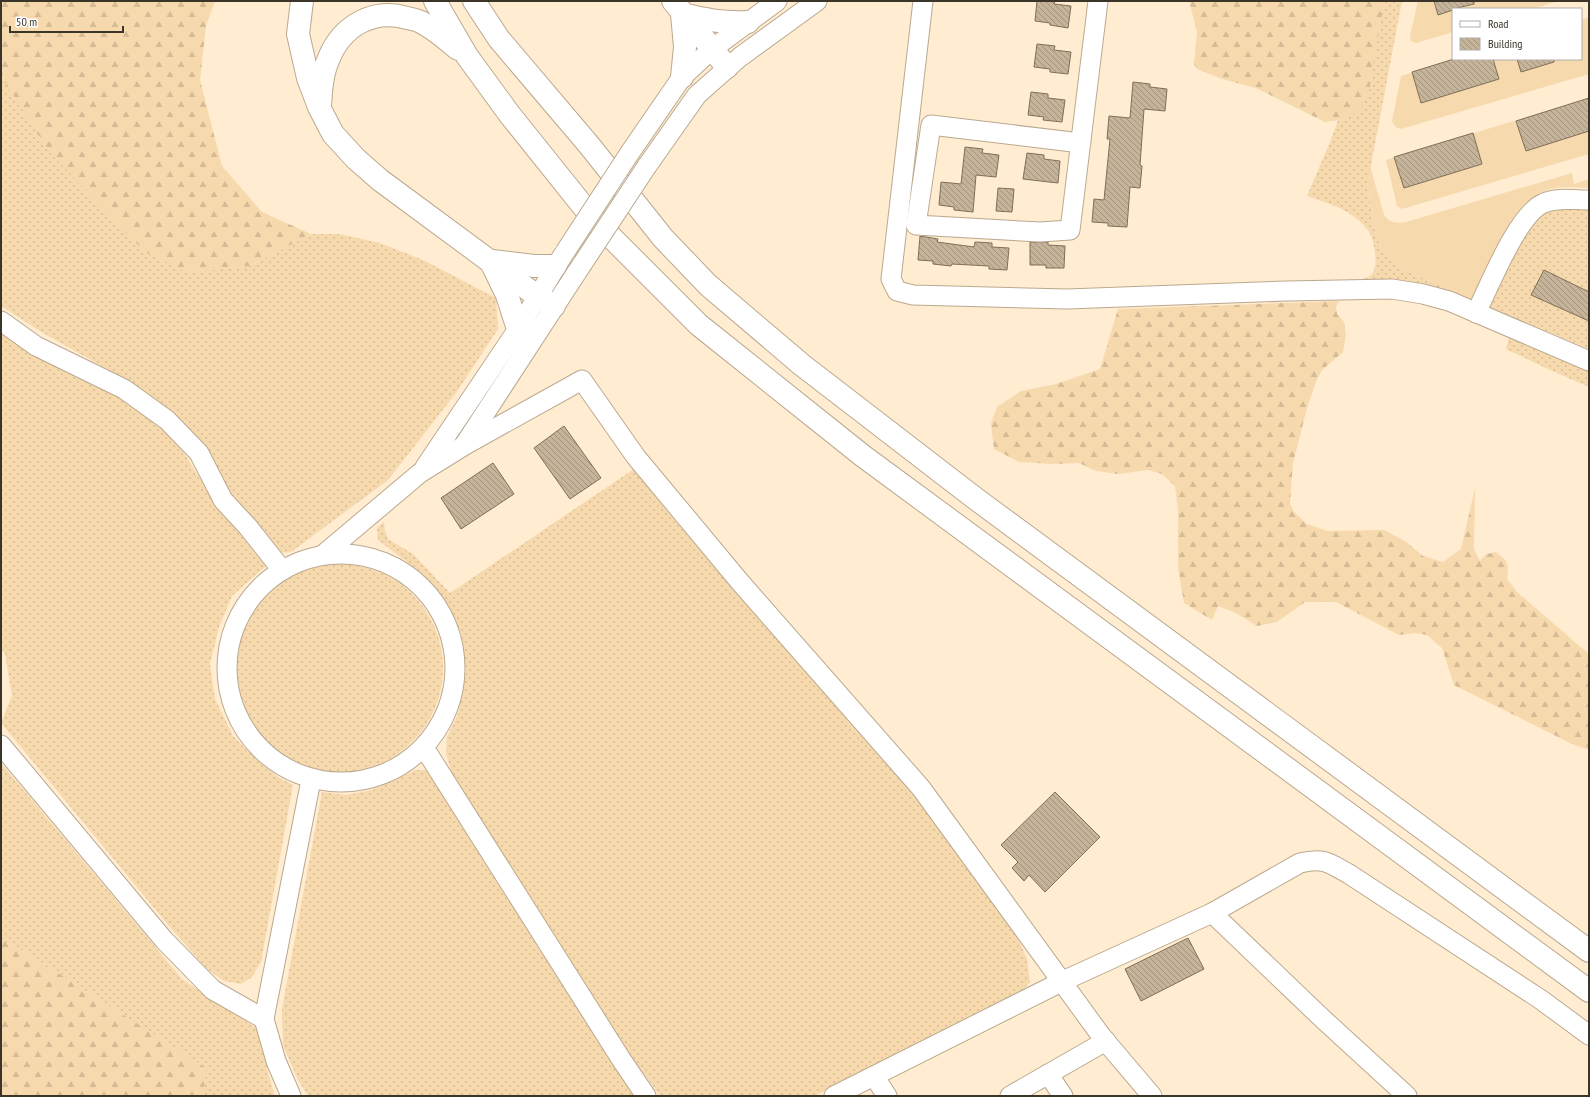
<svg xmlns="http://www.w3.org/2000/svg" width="1590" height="1097" viewBox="0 0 1590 1097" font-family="'PT Sans Narrow',sans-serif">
<defs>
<pattern id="grass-dots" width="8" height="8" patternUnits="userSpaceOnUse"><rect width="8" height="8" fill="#f7d9ae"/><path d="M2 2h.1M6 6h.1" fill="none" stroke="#d5bb96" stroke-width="1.8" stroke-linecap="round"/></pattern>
<pattern id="forest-firs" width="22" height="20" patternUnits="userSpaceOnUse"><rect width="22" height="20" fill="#f7d9ae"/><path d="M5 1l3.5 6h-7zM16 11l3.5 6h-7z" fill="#d5bb96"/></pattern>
<pattern id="building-back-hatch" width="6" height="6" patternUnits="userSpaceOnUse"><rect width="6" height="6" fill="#c6b49a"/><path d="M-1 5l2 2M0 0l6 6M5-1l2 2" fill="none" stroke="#a2937e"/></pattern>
</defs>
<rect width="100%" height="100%" fill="#ffecd1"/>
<g fill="url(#grass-dots)">
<path d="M1384,1H1402L1367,186L1376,235L1381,247L1405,270L1471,299L1469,304L1346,280C1353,279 1366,281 1372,274C1379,266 1374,242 1370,233C1367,228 1361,222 1357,219C1343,207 1324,202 1307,196L1331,140L1338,120L1345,119L1380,20Z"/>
<polygon points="1,31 4,81 141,248 187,272 250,266 311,234 339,234 380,243 423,260 496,298 498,329 456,393 388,480 291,552 279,553 230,500 210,461 191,431 172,413 107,369 43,333 1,306"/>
<path d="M1565,208L1589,209V349L1490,308C1500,284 1522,222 1547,212C1552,209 1559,209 1565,208Z"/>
<polygon points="1,329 54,366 111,388 153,418 184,453 214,502 266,566 232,596 219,627 210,664 215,699 233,736 260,763 278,777 293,785 261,962 252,977 241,984 224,981 207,969 169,926 1,723 12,696 5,654 1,649"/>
<polygon points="1509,337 1589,372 1589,387 1550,370 1506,349"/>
<polygon points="634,469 681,528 913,790 1013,927 1027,959 1030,982 1022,991 815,1096 660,1096 615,1033 452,774 446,754 447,737 458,714 466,672 461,633 442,598 423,574 378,540 377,528 384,522 385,531 388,539 413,554 450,593"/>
<circle cx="339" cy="668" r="104"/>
<polygon points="1,763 182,979 261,1031 268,1073 275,1096 203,1096 206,1068 17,947 1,940"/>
<polygon points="416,770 426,770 442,794 537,946 636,1096 308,1096 298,1080 283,1045 282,1009 322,792 346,795 372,790"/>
</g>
<g fill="url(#forest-firs)">
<polygon points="1,1 215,1 206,26 200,80 222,166 262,212 311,234 250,266 187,272 145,252 51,154 4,81 1,31"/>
<polygon points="1189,1 1384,1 1369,92 1360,111 1345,119 1325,122 1256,88 1222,79 1197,69 1194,64 1197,32"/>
<path d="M1339,301L1336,306L1337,314L1344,322L1346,335L1343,352L1322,370L1317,379L1307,408L1293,463L1290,503L1294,512L1307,524L1328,531L1384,530L1405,541L1423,556L1443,562L1461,549L1475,488L1474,549L1480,561L1486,554L1496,552C1508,561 1509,564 1507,579L1517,592L1583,649L1589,653V750L1572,744L1454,685L1442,648L1427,635L1415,633L1399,635L1336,602H1305L1277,622L1257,626L1234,612L1218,606L1212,620L1184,603L1178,567V510L1175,486L1162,474L1148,470L1118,474L1096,471L1079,463L1053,464L1019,462L994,449L991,424L997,407L1021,391L1056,384L1100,369L1118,309Z"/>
<polygon points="1,940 17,947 207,1068 203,1096 1,1096"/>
</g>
<g fill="#f7d9ae">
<polygon points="1418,1 1559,1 1532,9 1453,9 1453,32 1416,43 1411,41 1410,36"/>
<path d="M1589,17V74L1401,129C1396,128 1394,126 1392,121L1401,76L1454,59H1581V20Z"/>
<polygon points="1589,98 1589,154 1402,209 1397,206 1386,160"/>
<path d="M1370,166L1384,215C1391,224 1395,223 1406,222L1572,173L1574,184L1589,179V188C1558,187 1546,184 1522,207L1471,299L1405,270L1391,261L1381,247L1376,235L1367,186Z"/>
</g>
<g fill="url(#building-back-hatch)" stroke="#7f6f57">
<polygon points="1037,1 1055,1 1054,4 1071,6 1068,28 1050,25 1050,23 1035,21"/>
<polygon points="1434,1 1474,1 1474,4 1453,9 1453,10 1438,15"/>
<polygon points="1037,44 1055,46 1054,50 1071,52 1068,74 1050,72 1050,69 1034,67"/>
<polygon points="1454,59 1493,59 1499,79 1421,103 1412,72"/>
<polygon points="1517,59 1554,59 1554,62 1521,72"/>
<polygon points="1133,82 1150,84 1150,87 1167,89 1165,111 1144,109 1140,165 1142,166 1140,188 1130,187 1127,227 1108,226 1108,223 1092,222 1094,199 1104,200 1110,139 1107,139 1109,116 1130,118"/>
<polygon points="1031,92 1048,94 1048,98 1065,100 1062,122 1043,120 1044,117 1028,115"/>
<polygon points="1589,98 1589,131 1526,151 1516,121"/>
<polygon points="1473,133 1482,164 1404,188 1394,157"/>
<polygon points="965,147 983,149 982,153 999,155 996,177 976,175 973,212 954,210 954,207 939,205 941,182 961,184"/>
<polygon points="1027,153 1044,155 1044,159 1060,161 1058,183 1023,179"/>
<polygon points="998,188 1014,189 1012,212 996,211"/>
<polygon points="920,236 938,239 937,242 974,247 975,242 992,243 992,247 1009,248 1007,270 989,269 989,266 952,264 951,266 933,264 933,261 918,260"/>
<polygon points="1030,242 1048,242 1048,245 1065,246 1064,268 1046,268 1046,265 1030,265"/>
<polygon points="1544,270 1589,292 1589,321 1531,295"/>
<polygon points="564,426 601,478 570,499 534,448"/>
<polygon points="493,463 514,494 461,529 441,498"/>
<polygon points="1055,792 1100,837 1045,892 1029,875 1024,881 1012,868 1018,862 1001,845"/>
<polygon points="1188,938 1204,969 1141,1001 1125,969"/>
</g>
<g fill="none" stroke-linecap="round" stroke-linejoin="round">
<g stroke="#bba98f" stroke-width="21">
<g id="minor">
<polyline points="923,1 891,279 897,291 913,295 1067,299 1287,291 1392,289 1423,294 1449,301 1589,361"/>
<polyline points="1081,143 931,125 916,225 1040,232 1070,230 1098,1"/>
<polyline points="631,151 682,77 712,49 777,1"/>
<polyline points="647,166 697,95 740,57 817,1"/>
<path d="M1476,313C1489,287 1518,213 1544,203C1557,197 1574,200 1589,200"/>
<polyline points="1,321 36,346 124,389 167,420 199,453 223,500 248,527 282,570"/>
<polyline points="465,444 577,272"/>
<polyline points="425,467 518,329 563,255"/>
<circle cx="341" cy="668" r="114"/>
<polyline points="324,554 420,473 465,445 582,380 636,457 740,582 921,788 1102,1037 1152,1096"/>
<polyline points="1,745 164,940 213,990 264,1019"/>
<polyline points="425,749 621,1059 646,1096"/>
<path d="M1212,913L1300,863C1324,857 1329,863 1349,874L1540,999L1589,1035"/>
<polyline points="1048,1074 1063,1096"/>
<polyline points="874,1076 887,1096"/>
<polyline points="291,1096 276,1061 264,1019 311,780"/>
<polyline points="834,1096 1063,981 1212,913 1325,1021 1407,1096"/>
<polyline points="1010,1096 1106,1041"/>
</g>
</g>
<g stroke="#bba98f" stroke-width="24">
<g id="highway">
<polyline points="302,1 298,34 308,78 319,107 333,134 356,159 380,180 537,296 554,306"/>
<polyline points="435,1 467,56 510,115 595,221 699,325 863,456 1589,991"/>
<polyline points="474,1 499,39 589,145 663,238 708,285 802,365 976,499 1589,951"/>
<polyline points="673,1 727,67"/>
<path d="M682,77L685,47L682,14C706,20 723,23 748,22"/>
<path d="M320,106C321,90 322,73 329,58C342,26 373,8 407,18C412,19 417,20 421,22C435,29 447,40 458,49"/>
<polyline points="492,261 534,266 555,266"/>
<polyline points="492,264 507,295 518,329"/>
</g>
</g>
<use href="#minor" stroke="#fff" stroke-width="19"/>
<use href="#highway" stroke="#fff" stroke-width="22"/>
<g stroke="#bba98f" stroke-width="21" stroke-linecap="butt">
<g id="minor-bridge">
<polyline points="565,252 631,151"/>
<polyline points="577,272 647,166"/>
</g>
</g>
<use href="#minor-bridge" stroke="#fff" stroke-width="19"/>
</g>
<rect width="1590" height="1097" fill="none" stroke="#3b3429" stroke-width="4"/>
<rect x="1452" y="8" width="130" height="52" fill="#ffffff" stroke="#b1aea9"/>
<rect x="1460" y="21" width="20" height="6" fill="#ffffff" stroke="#b1aea9"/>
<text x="1488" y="28" font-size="12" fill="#3b3429">Road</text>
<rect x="1460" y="38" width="20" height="12" fill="url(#building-back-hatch)" stroke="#b1aea9"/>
<text x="1488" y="48" font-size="12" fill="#3b3429">Building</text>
<path d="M10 26v6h113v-6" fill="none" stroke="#3b3429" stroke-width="2"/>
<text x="16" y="26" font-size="12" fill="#3b3429" stroke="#ffffff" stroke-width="3" paint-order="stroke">50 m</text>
</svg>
